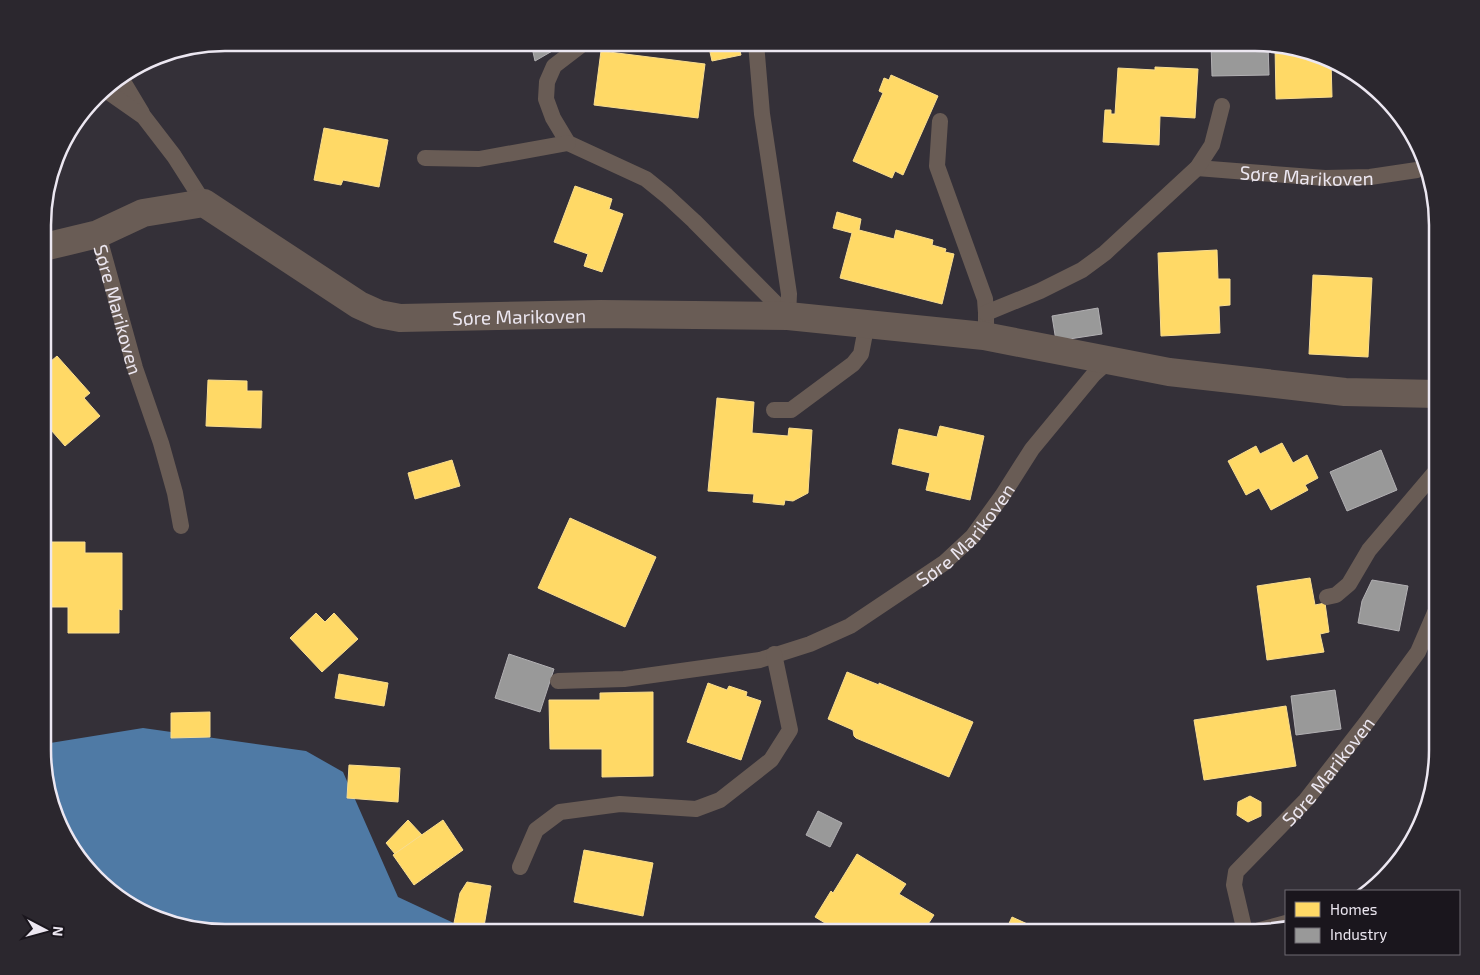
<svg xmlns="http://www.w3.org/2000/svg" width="1480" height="975" viewBox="0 0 1480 975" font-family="'Exo 2',sans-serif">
<rect width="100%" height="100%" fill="#343038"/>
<polygon fill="#4f7aa5" points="143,728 306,751 343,772 398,897 473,932 225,932 167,923 124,901 67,841 44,773 44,744"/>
<g fill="#ffd966" stroke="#f9dd90">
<polygon points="708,43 738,43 741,55 712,61"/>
<polygon points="1275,46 1313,52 1331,61 1332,97 1276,99"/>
<polygon points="601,51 705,64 698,118 594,105"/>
<polygon points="1155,67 1198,69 1195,118 1160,116 1159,145 1103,142 1105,110 1111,110 1111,114 1115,114 1118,68 1155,70"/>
<polygon points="891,75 938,96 903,175 895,171 892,178 853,161 883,93 879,91 884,78 889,80"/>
<polygon points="324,128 388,140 379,187 343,180 341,185 314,180"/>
<polygon points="575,186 612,199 609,209 623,214 602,272 584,266 588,254 554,242"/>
<polygon points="837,212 861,219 859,230 894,239 896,230 933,240 932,245 946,249 945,252 954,254 942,304 840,278 852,233 833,228"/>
<polygon points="1217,250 1218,279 1230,279 1230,305 1219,306 1220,333 1161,336 1158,253"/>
<polygon points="1313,275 1372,278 1368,357 1309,354"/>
<polygon points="57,356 90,393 84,398 100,416 65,446 44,422 44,367"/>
<polygon points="208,380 247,381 247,391 262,391 261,428 206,426"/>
<polygon points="717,398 754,402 752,433 788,436 789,428 812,430 808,493 793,501 785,500 784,505 753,502 754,494 708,491"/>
<polygon points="940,426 984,436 970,500 926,490 930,473 892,464 899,429 937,437"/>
<polygon points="1282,443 1293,463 1307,455 1318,478 1305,485 1308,490 1271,510 1259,488 1246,495 1228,461 1256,446 1260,454"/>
<polygon points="452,460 460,486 415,499 408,473"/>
<polygon points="570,518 656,557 625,627 538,588"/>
<polygon points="49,542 85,542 85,553 122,553 122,610 119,609 119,633 68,633 68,607 44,607 44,554 49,554"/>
<polygon points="1310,578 1315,605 1325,603 1329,632 1320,634 1324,652 1267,660 1257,586"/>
<polygon points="316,613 325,622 334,613 358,639 322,672 290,638"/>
<polygon points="847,672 879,685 879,683 973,722 949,777 856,738 854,736 853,730 828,719"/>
<polygon points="339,674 388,683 384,706 335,698"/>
<polygon points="708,683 727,690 729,686 747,692 746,696 761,701 741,760 687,742"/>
<polygon points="653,692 653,776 602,777 602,749 550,749 549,700 600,700 600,693"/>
<polygon points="1286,706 1296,766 1204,780 1194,720"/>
<polygon points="210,712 210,737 171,738 171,713"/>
<polygon points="349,765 400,768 398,802 347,798"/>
<polygon points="1250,796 1261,802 1261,816 1248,822 1237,815 1238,802"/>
<polygon points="408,820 422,835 395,854 386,843"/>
<polygon points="443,820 463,850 414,885 393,855"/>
<polygon points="584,850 653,863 643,916 574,902"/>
<polygon points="857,854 906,884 899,894 934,915 923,932 840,932 815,917 831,891 833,893"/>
<polygon points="467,882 491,886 483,932 474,932 454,923 460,893"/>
<polygon points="1012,917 1045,932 1005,932"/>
</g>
<g fill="#999" stroke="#b2b0b3">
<polygon points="531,43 566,43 535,61"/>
<polygon points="1211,43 1255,43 1268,45 1269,75 1212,76"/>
<polygon points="1098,308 1102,334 1056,341 1052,316"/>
<polygon points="1381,450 1397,490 1347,511 1330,472"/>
<polygon points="1372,580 1408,586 1399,631 1358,623 1362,601"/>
<polygon points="509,654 554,669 540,712 495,698"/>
<polygon points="1335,690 1341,729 1296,735 1291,696"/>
<polygon points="818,811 842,823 830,847 806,835"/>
</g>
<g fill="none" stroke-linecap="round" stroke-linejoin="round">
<g stroke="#695c55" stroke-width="16">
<polyline points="584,43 554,66 547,82 546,99 553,118 568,143 646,179 667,196 694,221 788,316"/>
<polyline points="756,43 762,114 789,294 788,316"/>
<polyline points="121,78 142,113"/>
<polyline points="104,89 144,117 174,156 204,203"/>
<polyline points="940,121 937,166 985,299 986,313 986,324"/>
<polyline points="425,158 479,159 568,143"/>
<path id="s1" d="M1197,168L1325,178L1370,177L1417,170"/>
<path id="s2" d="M98,234L135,368L161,443L175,493L181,526"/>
<polyline points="986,313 1040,291 1082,270 1105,253 1197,168 1212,145 1222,106"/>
<polyline points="774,410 791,410 853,364 861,354 867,323"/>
<polyline points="1327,597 1336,595 1349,584 1369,550 1437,470"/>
<path id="s3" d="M558,681L624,679L760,660L810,644L850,626L944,563L973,536L1002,496L1032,449L1094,374L1104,365L1111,362"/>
<polyline points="520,867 536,830 560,812 620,804 696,809 720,800 771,760 790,730 774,654"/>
<path id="s4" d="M1245,932L1234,885L1236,872L1306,800L1366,723L1418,652L1437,608"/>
<polyline points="1253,932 1286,923"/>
</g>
<path stroke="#695c55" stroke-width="28" id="s5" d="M44,247L98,234L143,213L204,203L359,305L379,314L400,318L601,314L788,316L984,336L1169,372L1345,392L1437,394"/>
</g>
<g text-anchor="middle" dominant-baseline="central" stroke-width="5" stroke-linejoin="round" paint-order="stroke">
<g font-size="19" fill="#ece7f1" stroke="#1a161d">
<text stroke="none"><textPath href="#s1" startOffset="110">Søre Marikoven</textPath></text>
<text stroke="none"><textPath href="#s2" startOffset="78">Søre Marikoven</textPath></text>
<text stroke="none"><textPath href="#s5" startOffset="515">Søre Marikoven</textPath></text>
<text stroke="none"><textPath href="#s3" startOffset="448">Søre Marikoven</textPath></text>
<text stroke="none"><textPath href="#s4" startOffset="198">Søre Marikoven</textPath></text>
</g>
</g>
<path d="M0 0H1480V975H0ZM225 51H1255A174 174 0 0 1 1429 225V750A174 174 0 0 1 1255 924H225A174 174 0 0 1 51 750V225A174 174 0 0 1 225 51Z" fill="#2b272e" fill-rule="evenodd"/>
<path fill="none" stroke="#ece7f1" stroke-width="2.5" d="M225 51H1255A174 174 0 0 1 1429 225V750A174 174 0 0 1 1255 924H225A174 174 0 0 1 51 750V225A174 174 0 0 1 225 51Z"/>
<rect x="1285" y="890" width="175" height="65" fill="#1a161d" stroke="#6e6a72"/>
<rect x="1295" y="902" width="25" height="15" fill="#ffd966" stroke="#6e6a72"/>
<text x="1330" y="915" font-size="15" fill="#ece7f1">Homes</text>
<rect x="1295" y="928" width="25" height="15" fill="#999999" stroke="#6e6a72"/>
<text x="1330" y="940" font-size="15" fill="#ece7f1">Industry</text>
<g transform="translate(45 930) rotate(96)" stroke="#1a161d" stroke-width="4" paint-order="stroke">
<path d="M0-4L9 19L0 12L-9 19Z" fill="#ece7f1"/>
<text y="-8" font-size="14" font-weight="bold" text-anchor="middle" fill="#ece7f1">N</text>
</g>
</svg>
